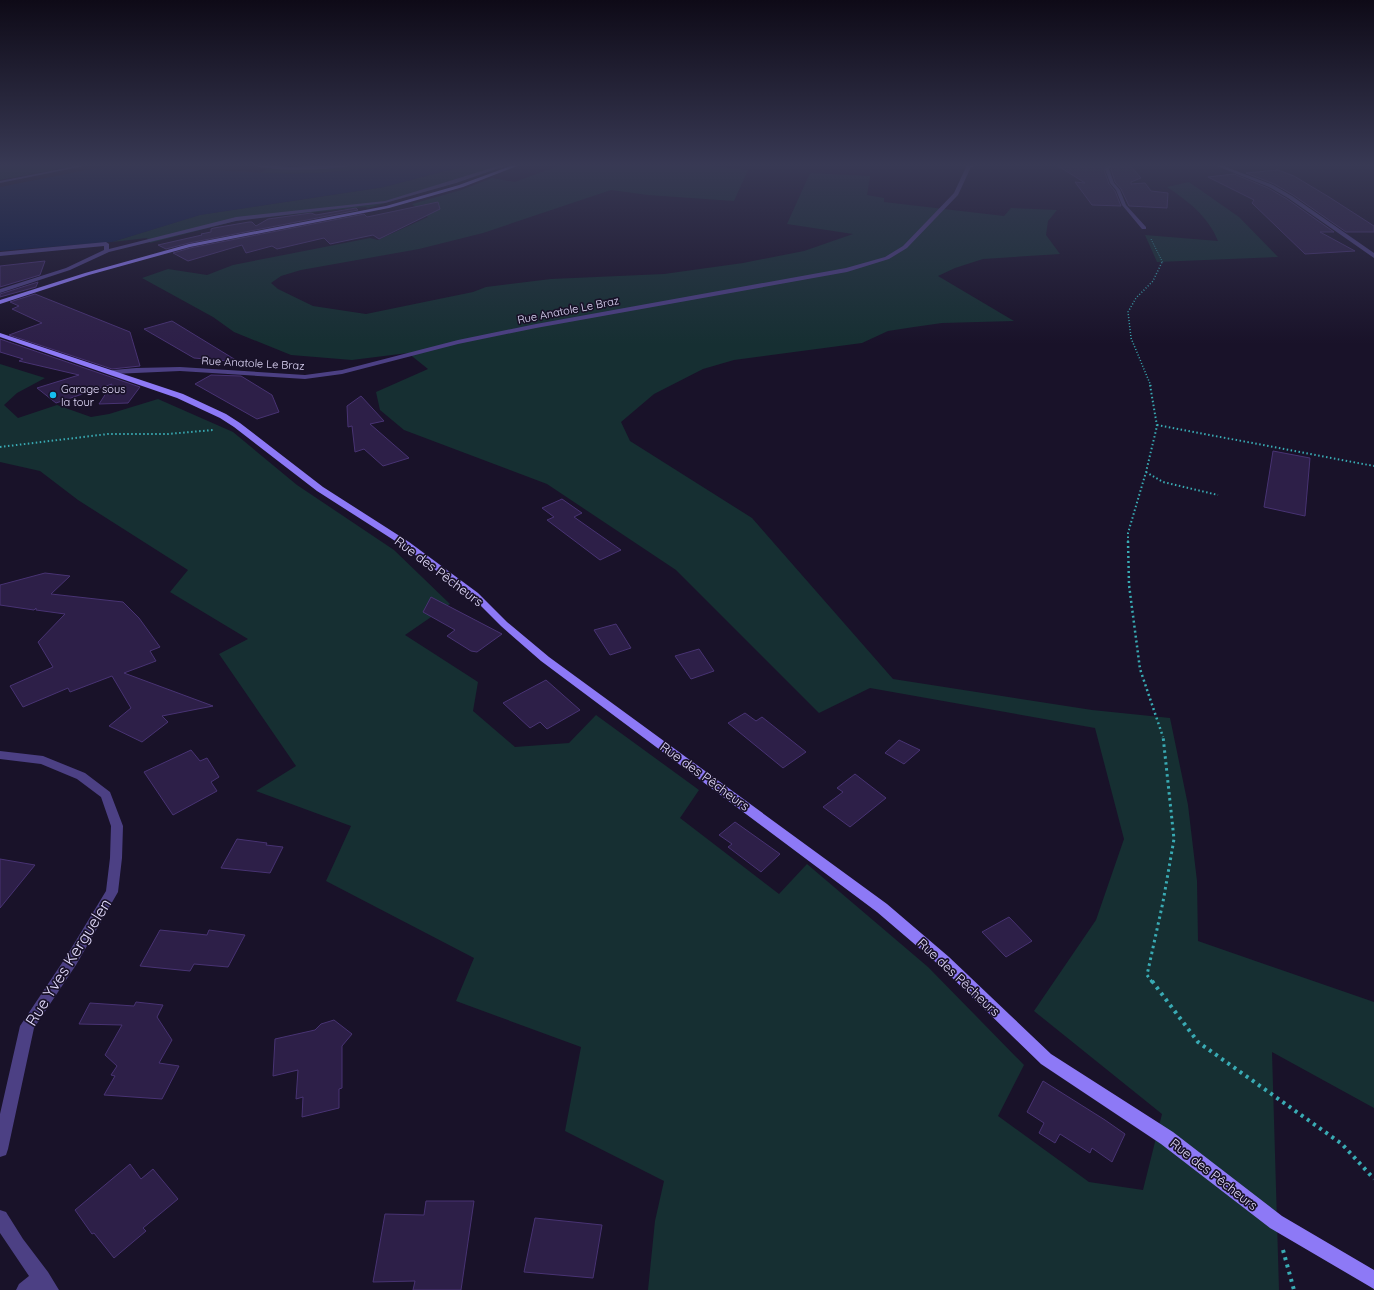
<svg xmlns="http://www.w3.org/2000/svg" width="1374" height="1290" viewBox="0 0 1374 1290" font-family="Quicksand,sans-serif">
<rect width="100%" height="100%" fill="#191229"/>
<g fill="#162f32">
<polygon points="0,164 85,164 0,180"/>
<path d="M363,164H409C359,170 310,176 260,173L267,169L307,168Z"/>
<polygon points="483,164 513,164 455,183 368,208 365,207 239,220 150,243 147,238 112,242 199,215 384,187 460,167"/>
<polygon points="563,164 691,164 748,170 734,201 648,195 611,190 483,233 419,249 301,270 281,276 271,283 278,289 313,306 366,314 473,292 486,287 551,279 664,274 743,263 804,251 853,234 787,224 810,173 870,176 867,195 884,198 884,202 1004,216 1011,208 1057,210 1048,221 1046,235 1060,254 983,259 955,268 938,276 1014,321 942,323 914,327 888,331 862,343 734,360 703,369 654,394 621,422 630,441 752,518 893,679 1092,710 1170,718 1188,805 1197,881 1198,941 1374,1002 1374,1108 1272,1052 1279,1290 648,1290 655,1221 664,1181 565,1131 581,1047 456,1001 474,958 326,881 351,826 256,791 296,766 219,654 248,639 170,592 188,570 78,500 40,471 0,462 0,364 45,378 17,393 4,405 18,418 57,405 91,417 109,414 158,399 233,432 297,485 394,550 450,604 405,635 478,682 473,711 515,747 569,743 596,715 699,790 680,818 779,894 807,864 928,967 1024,1065 998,1116 1089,1182 1143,1190 1162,1114 1034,1011 1096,920 1124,839 1095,728 870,688 819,713 676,570 547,484 404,430 380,410 376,392 428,369 408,353 352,360 291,355 234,332 213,317 142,278 168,269 207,275 233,265 370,238 378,240 428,217 412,204 461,190 492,178 515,182"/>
<path d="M1189,182L1239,217L1278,257L1157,262L1145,235L1218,241C1208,216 1189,202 1167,187Z"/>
</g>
<polygon fill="#0e1b45" points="117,164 176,164 163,166 172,170 189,169 290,174 319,173 409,164 483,164 460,167 384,187 200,215 112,242 0,251 0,187"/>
<g fill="#2d1f48" stroke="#483373">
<polygon points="1055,164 1108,164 1104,170 1109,184 1115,191 1121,206 1092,205 1075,182 1085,183"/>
<polygon points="1115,164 1129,164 1141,178 1131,182 1131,184 1145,183 1151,191 1168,193 1167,208 1129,206 1121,189 1115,182 1111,169"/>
<polygon points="1278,170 1294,176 1329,197 1374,226 1374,232 1346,232 1293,195 1274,184 1246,173"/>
<polygon points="1234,174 1268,188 1287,199 1334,232 1320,232 1355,251 1305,254 1252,203 1254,200 1208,177"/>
<polygon points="438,202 440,209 379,239 373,235 330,244 324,238 277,249 272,246 246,253 242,245 188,261 173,253 190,248 364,214 367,217"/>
<polygon points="356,208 358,210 189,243 166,249 158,245 202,235 201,234 211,232 211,229 214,228 249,222 252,222 256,226 268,219 311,213 316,215"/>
<polygon points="45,261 40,275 0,287 0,266"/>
<polygon points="38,282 36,287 0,297 0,294"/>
<polygon points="35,294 130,332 140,366 112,369 9,335 42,323 12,309 19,306 10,302"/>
<polygon points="172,321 239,362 194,358 144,329"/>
<polygon points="0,339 140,387 128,403 99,404 112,384 56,403 37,388 79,375 19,361 23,359 0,352"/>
<polygon points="211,375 241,376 272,395 279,412 257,419 195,384"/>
<polygon points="361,396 384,421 370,424 409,458 383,466 364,449 355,452 352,426 348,427 347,406"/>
<polygon points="1273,451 1310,458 1305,516 1264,507"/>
<polygon points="562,499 582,513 574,517 621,550 600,560 547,520 554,517 542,508"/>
<polygon points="45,573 70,576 51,594 123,602 139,618 160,647 150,651 156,661 124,673 213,706 162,716 168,722 142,742 109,726 131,708 112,676 70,692 68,688 23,707 10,686 53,667 38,642 65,614 36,610 36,608 34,610 0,605 0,585"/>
<polygon points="431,597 502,634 477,652 471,651 447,636 455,630 423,612"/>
<polygon points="616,624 631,648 610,655 594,630"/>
<polygon points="699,649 714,671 691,679 675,656"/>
<polygon points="546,680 580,710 547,729 540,722 530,728 503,703"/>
<polygon points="745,713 756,721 762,717 806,752 783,768 728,723"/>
<polygon points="899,740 920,750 904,764 885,753"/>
<polygon points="191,750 200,761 207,758 219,777 211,782 217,791 173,815 144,772"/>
<polygon points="855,774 886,798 850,827 823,807 843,792 837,788"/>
<polygon points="735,822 780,854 761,872 728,847 732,844 719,835"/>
<polygon points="237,839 267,843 266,845 283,847 270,873 221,868"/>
<polygon points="0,859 35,865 0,908"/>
<polygon points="1009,917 1032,941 1006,957 982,932"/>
<polygon points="160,930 207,935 209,930 245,935 228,967 194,964 190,971 140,966"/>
<polygon points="136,1002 163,1005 157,1017 172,1040 159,1063 179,1066 162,1099 104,1095 115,1076 111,1075 117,1066 105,1055 122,1025 79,1024 90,1003 134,1006"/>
<polygon points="334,1020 352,1034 342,1046 342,1088 339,1089 339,1108 302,1117 303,1097 296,1099 298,1070 273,1076 275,1039 315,1030 321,1024"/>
<polygon points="1043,1081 1105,1120 1125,1134 1112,1162 1092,1148 1090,1153 1060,1134 1055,1143 1039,1133 1044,1123 1027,1112"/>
<polygon points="130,1164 141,1179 153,1169 178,1199 143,1228 146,1231 114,1258 94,1233 92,1234 75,1210"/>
<polygon points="426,1201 474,1201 461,1290 413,1290 415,1281 373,1282 385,1214 424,1215"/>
<polygon points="535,1218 602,1225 593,1278 524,1272"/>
</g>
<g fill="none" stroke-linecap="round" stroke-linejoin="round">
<polyline stroke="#39abb4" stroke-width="1" stroke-dasharray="1 1.5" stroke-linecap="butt" points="1151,239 1163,263"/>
<polyline stroke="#39abb4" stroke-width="1.5" stroke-dasharray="1 2" stroke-linecap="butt" points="1151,386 1131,338 1128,312 1136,298 1153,281 1162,262"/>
<g stroke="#39abb4" stroke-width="2" stroke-dasharray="1.5 2.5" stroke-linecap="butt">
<polyline points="1157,425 1374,466"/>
<polyline points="0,447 108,434 168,434 213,430"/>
<polyline points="1146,472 1163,482 1218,495"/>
<polyline points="1128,542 1128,533 1146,472 1157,426 1150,385"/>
</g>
<polyline stroke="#39abb4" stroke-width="2.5" stroke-dasharray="2 3" stroke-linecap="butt" points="1128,541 1129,585 1140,669 1163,737"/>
<polyline stroke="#39abb4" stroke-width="3" stroke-dasharray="2.5 3.5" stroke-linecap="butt" points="1152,982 1147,975 1163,902 1174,839 1163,736"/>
<g stroke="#39abb4" stroke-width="4" stroke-dasharray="3 4.5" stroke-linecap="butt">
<polyline points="1152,981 1198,1042 1342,1144 1374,1179"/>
<polyline points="1283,1250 1294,1290"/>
</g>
<g fill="#4c4084" fill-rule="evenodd">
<polygon points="207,164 248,164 216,166"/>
<path d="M251,164L290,167L354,164C341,171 263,172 251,164Z"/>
<polygon points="501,165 505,166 456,183 385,203 236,221 109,252 70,270 0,293 0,289 66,268 104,250 104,246 0,256 0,252 106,242 109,244 109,249 236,217 385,201"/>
</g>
<g fill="#4c4084" fill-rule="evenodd">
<polygon points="86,164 94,164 0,183 0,181"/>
<polygon points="974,164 984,164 971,167 958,195 907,248 889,259 847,272 536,328 458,344 342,374 305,379 180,371 113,374 110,372 113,370 136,368 180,367 305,375 342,370 458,340 536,324 846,268 885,257 903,246 954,193 967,165"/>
<polygon points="1110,164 1114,164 1109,169 1114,183 1120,190 1126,205 1146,227 1146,229 1142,229 1122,205 1116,190 1110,183 1105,169"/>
<polygon points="1212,164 1218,164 1273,185 1292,196 1374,253 1374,258 1288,198 1269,187"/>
<polygon points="0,751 43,756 85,773 110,792 123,826 122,858 118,892 76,965 34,1028 8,1149 6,1155 0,1157 0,1114 20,1026 66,957 106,891 110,858 111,826 101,797 77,779 41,764 0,759"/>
<polygon points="0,1210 6,1212 23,1239 48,1272 59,1290 16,1290 19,1284 29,1276 0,1233"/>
</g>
<g fill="#8d79f6" fill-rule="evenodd">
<polygon points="516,164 522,164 463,187 389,208 190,247 89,275 0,304 0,300 85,273 189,244 386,206 459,185"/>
<polygon points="0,333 183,394 226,414 240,423 323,487 409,542 478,593 507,622 549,657 887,904 949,957 1051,1054 1173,1132 1282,1216 1374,1270 1374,1289 1270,1228 1161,1144 1041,1064 939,965 877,912 541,661 501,626 472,597 403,546 317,491 234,427 220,418 177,398 0,337"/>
</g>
</g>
<linearGradient id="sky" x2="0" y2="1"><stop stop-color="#0e0a17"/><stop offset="0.48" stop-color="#383954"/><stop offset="1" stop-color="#383954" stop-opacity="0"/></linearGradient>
<rect width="1374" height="344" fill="url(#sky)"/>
<circle fill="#15bdf0" stroke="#191229" stroke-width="1.5" cx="53" cy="395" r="4"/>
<g text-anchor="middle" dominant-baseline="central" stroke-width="3.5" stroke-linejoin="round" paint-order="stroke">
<g font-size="11" fill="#e4dcfd" stroke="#191229">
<text transform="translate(568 310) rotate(-11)">Rue Anatole Le Braz</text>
<text transform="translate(253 363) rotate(3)">Rue Anatole Le Braz</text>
</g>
<g font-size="11" fill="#e4dcfd" stroke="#191229" text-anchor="start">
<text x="61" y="389">Garage sous<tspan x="61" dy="13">la tour</tspan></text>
</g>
<g font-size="13" fill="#e4dcfd" stroke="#191229">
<text transform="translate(439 571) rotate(37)">Rue des Pêcheurs</text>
<text transform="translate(705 776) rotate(36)">Rue des Pêcheurs</text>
<text transform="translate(959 977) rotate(43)">Rue des Pêcheurs</text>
<text transform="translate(1214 1174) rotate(38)">Rue des Pêcheurs</text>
</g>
<g font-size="16" fill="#e4dcfd" stroke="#191229">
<text transform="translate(68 962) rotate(-58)">Rue Yves Kerguelen</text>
</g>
</g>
</svg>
